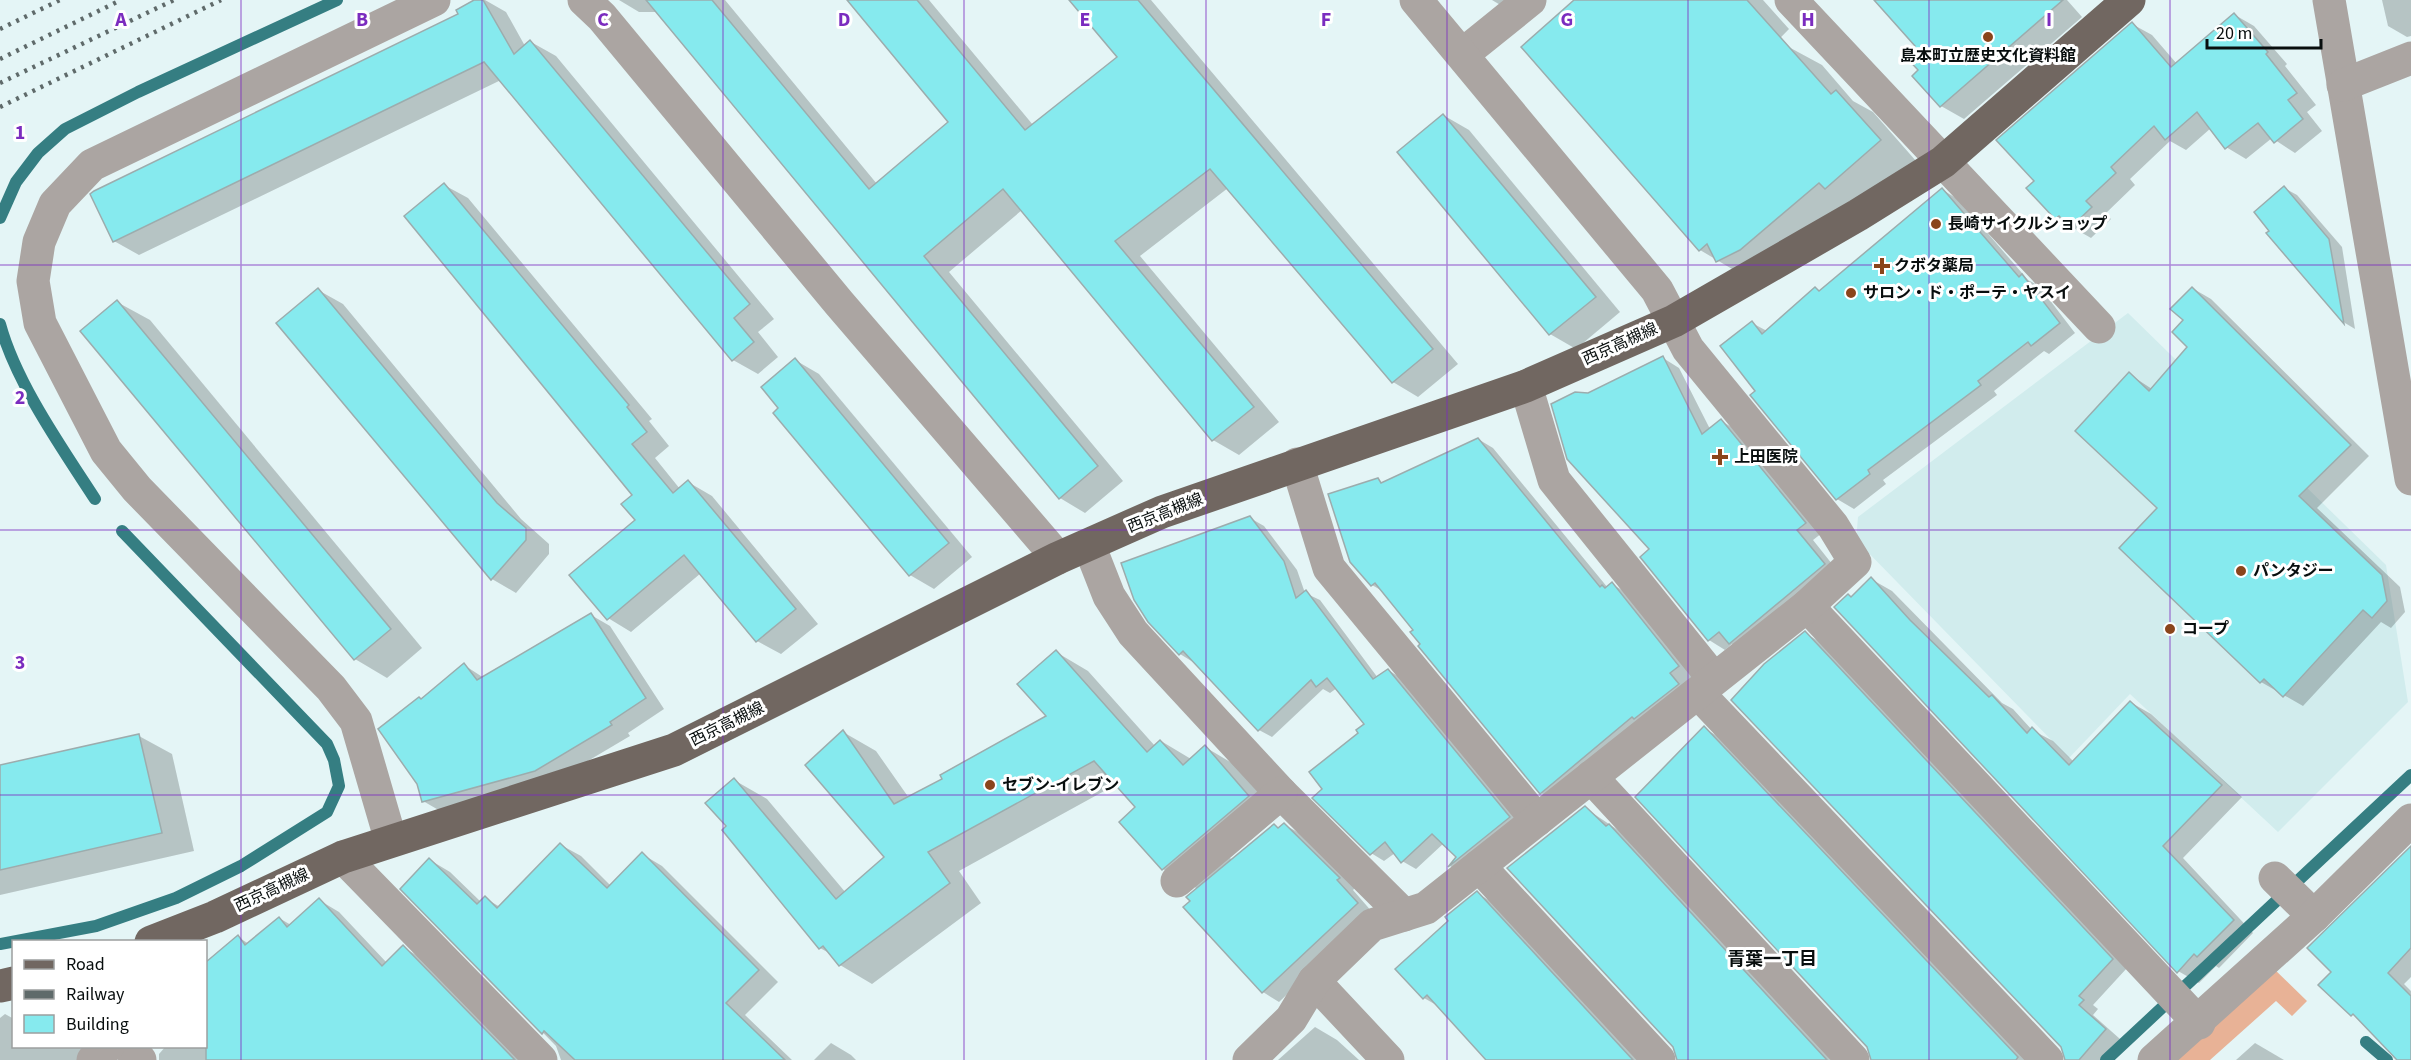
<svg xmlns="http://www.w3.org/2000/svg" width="2411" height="1060" viewBox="0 0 2411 1060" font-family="'Source Sans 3','Noto Sans JP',sans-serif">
<rect width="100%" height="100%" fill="#e4f5f6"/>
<polygon fill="#d1eced" points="2128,313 2386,565 2408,702 2278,832 2130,694 2069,758 1856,540 1858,517"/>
<polygon fill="#e8b296" points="2272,967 2307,1001 2292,1016 2276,1001 2210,1060 2170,1060"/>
<g fill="#0003">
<polygon points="477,0 485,0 506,12 525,46 531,42 556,56 774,319 758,332 778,357 758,374 733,360 501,80 139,255 114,241 460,15"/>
<polygon points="619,0 725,0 877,184 950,122 849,0 929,0 1033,125 1119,57 1071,0 1151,0 1458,364 1418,397 1393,382 1228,188 1140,256 1279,422 1239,455 1213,440 1022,210 949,272 1123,481 1085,513 1060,498 658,12 639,12"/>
<polygon points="1492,0 1509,0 1502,6"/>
<polygon points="1577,0 1763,0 1789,29 1740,79 1785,45 1822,65 1853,101 1873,112 1916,161 1754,282 1700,250"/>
<polygon points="1876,0 2067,0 2082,17 1964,119 1941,106 1920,71 1917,46"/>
<polygon points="2382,0 2411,0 2411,36 2407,37 2388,26"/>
<polygon points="2235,15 2254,26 2287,64 2285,66 2316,105 2307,112 2322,131 2295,153 2272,138 2246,159 2226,147 2211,128 2186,150 2170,141 2130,179 2135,185 2105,214 2111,219 2091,238 2056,218 2036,181 2132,24 2152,35 2177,64"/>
<polygon points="1443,115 1469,130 1620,312 1576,349 1550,334 1399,153"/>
<polygon points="444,185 468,198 652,419 649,421 669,446 655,458 680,489 688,482 712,496 818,624 781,654 757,641 701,573 631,632 608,618 637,520 635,495"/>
<polygon points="2284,188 2297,195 2342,247 2355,329 2345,323 2268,233"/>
<polygon points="1943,190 1959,200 2028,280 2039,286 2075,333 2049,354 2044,351 1994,391 1997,395 1883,480 1886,484 1854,509 1837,499 1757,391 1752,323 1767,331 1815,288 1820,291"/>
<polygon points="2192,288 2211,299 2369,456 2317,508 2400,587 2405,612 2391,628 2381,622 2303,706 2261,682 2121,548 2160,508 2129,374 2152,389 2189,347 2185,320"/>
<polygon points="318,290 343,304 521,519 549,544 549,554 516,593 492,579 278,323"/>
<polygon points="117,302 150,320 422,648 387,678 355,659"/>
<polygon points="1663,358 1679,368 1710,429 1721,421 1737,430 1822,533 1813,540 1840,574 1746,652 1732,644 1725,650 1709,640 1651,549 1588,395"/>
<polygon points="795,360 819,374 972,557 934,589 910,575 780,409"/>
<polygon points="1478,439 1493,448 1608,588 1612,584 1627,593 1693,675 1556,801 1541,793 1422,644 1415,630 1384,592 1372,585 1352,561 1377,480 1383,483"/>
<polygon points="1250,518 1264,526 1297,570 1305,593 1320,600 1378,678 1388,670 1401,678 1523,825 1462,873 1450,866 1458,856 1444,843 1416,869 1402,861 1395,853 1384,861 1371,853 1324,789 1366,724 1337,688 1330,693 1323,689 1272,737 1259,730 1193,662 1180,654"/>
<polygon points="1871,579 1892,591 2002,703 2013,709 2032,730 2053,741 2074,762 2130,702 2151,714 2242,797 2183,858 2253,933 2219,968 2216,966 2199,983 2178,971 1849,595 1852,597"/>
<polygon points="591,615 610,626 664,709 628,733 630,736 554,781 442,812 423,801 418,784 422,700 464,665 484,678"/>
<polygon points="1805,633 1820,642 2127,968 2093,1005 2098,1009 2093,1015 2120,1039 2101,1060 2067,1060 2067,1055"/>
<polygon points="1056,652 1088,671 1155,746 1161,741 1191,759 1205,747 1237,766 1280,815 1230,858 1232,860 1274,825 1280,829 1285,825 1301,834 1355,888 1353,890 1373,913 1279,1002 1263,992 1185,907 1192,901 1198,889 1163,869 1121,822 1137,807 1117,784 959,871 981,903 872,984 840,965 831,954 820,948 728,826 734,780 767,799 846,893 886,858 843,732 876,751 909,798 1048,717"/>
<polygon points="1704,728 1719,737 2026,1060 1873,1060 1873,1055"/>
<polygon points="139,736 172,754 194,851 0,895 0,767"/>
<polygon points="1585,808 1624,834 1833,1060 1679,1060"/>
<polygon points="561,845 581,856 611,886 642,854 662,866 778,982 745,1015 792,1060 561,1060 556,1046 402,889 430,860 450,872 481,902 485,898 500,907"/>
<polygon points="2411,848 2411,977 2404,984 2411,991 2411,1060 2404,1060 2333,972"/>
<polygon points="1477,893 1492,902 1639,1060 1488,1060 1438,1006 1424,998"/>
<polygon points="319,900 339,912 387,963 403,947 423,959 522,1060 159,1060 159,1054 166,1046 206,1046 206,1003 216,991 206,979 206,964 238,937 249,944 279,918 291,925"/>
<polygon points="5,1014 14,1019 14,1046 108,1046 101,1060 0,1060 0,1018"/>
<polygon points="1315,1027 1337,1040 1359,1060 1278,1060"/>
<polygon points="831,1043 851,1055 856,1060 814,1060"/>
<polygon points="2255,1043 2284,1060 2236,1060"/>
</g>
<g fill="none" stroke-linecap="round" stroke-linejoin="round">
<g stroke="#357e82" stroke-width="12">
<polyline points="0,218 16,182 38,153 65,129 138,92 337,0"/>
<path d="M0,324C16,383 62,448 95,499"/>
<polyline points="0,944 96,926 176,898 241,866 327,812 339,786 334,760 327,744 122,531"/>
<polyline points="2366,1042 2387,1060"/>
<polyline points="2106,1060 2411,775"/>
</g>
</g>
<g fill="#86eaee" stroke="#9cacad" stroke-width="1.5">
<polygon points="474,0 483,0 514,54 530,40 750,304 734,318 754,342 732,361 484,62 113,242 90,194 94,191 458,14 456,10"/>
<polygon points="646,0 712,0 869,189 948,122 847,0 917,0 1025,130 1117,57 1069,0 1138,0 1433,349 1392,383 1210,169 1115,241 1254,407 1212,441 1003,189 924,256 1098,466 1059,499"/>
<polygon points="1574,0 1747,0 1831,94 1836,90 1881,140 1825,189 1819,183 1740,250 1716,262 1707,244 1699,251 1521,47"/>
<polygon points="1874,0 2063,0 1940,107 1912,76 1918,70 1904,55 1915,46"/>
<polygon points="2234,13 2268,52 2266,54 2297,93 2288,100 2303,119 2274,143 2258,123 2225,149 2197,112 2165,140 2154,126 2111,167 2116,173 2086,201 2092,207 2070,228 2059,216 2055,219 2026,188 2034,181 1996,140 2132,22 2171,67"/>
<polygon points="1443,114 1596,297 1549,335 1397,152"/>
<polygon points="444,183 629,405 627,407 647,432 632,444 673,493 688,480 796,609 756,642 684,555 607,620 569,575 635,520 621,504 632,495 404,216"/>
<polygon points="2284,186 2329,239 2344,324 2266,233 2269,231 2254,212"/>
<polygon points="1942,188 2019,277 2022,274 2060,323 2031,346 2028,342 1978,381 1981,385 1868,470 1870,474 1836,500 1750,395 1755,391 1720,346 1752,321 1762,334 1815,287 1819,291"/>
<polygon points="2192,287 2351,445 2299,496 2382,575 2387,601 2372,618 2363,610 2283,697 2264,679 2260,683 2119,548 2157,508 2075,431 2129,372 2149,391 2187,347 2172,332 2183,320 2170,309"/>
<polygon points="318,288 497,503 526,528 526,540 491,580 276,323"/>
<polygon points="117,300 391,629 354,660 80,331"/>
<polygon points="1663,356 1702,434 1721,419 1806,523 1797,530 1825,564 1729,644 1719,632 1708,641 1640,557 1649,549 1567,459 1551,404 1575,392 1588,393"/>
<polygon points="795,358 949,543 909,576 773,413 778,408 761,387"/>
<polygon points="1478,438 1600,587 1602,585 1605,588 1612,582 1679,666 1670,673 1679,684 1634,719 1632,717 1540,794 1418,646 1420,644 1410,632 1413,630 1375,583 1371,586 1350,562 1328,494 1378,478 1381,483"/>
<polygon points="1250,516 1284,561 1296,598 1306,590 1373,679 1388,669 1510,817 1448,867 1456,857 1432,834 1401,863 1385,842 1370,855 1312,798 1322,789 1309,772 1358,733 1356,730 1364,724 1327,678 1316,687 1311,680 1258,731 1183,651 1179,655 1148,622 1134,600 1121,563"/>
<polygon points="1871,577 1910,620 1989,697 1992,695 2027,733 2032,727 2069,765 2130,701 2222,785 2163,846 2234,920 2197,957 2194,954 2177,973 1834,607 1848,594 1851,597"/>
<polygon points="591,613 646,698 610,722 612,725 535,771 422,802 417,784 378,729 419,697 421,699 464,663 477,680"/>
<polygon points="1805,631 2113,959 2079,996 2084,1000 2079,1005 2106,1029 2079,1060 2065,1060 2061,1047 1731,700 1764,664"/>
<polygon points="1056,650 1147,752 1160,740 1183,765 1205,745 1249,796 1162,870 1119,822 1135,807 1094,761 928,852 950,883 839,966 823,946 819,949 722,830 726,826 705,803 734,778 836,899 884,857 805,765 843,730 894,804 942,779 940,775 1046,716 1017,684"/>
<polygon points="1704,726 2018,1057 2016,1060 1871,1060 1867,1047 1635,797"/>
<polygon points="139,734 162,833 0,870 0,765"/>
<polygon points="1585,806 1606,826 1609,824 1827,1060 1677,1060 1673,1047 1507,868"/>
<polygon points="1284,823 1340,878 1337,880 1358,903 1262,993 1183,907 1190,901 1186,897 1274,824 1278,828"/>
<polygon points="560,843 607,888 642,852 759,970 726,1003 785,1060 575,1060 544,1031 542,1034 400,889 429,858 477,904 485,896 497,908"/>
<polygon points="2411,846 2411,948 2388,973 2411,996 2411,1060 2397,1060 2353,1014 2351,1016 2318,985 2331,972 2307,948"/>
<polygon points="1477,891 1633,1060 1486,1060 1427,995 1423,999 1395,969 1448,921 1445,917"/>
<polygon points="319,898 382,966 403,945 515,1060 206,1060 206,962 238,935 245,945 279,917 287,927"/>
</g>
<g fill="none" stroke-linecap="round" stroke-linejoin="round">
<g stroke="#aba5a2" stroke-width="33">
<polyline points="584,0 602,17 839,303 1058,558"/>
<polyline points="1791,0 2099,327"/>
<polyline points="2329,0 2411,479"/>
<polyline points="1463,54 1530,0"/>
<polyline points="2343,85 2411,58"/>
<polyline points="1526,386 1554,480 1714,679"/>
<polyline points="1297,464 1329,568 1537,820"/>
<polyline points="1089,545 1109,596 1133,633 1281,793 1404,915"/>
<polyline points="1807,606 2199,1023"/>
<polyline points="1698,693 2047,1060"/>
<polyline points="1591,777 1853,1060"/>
<polyline points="391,841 356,721 331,688 137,489 106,451 40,323 33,281 39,242 55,204 92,165 434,0"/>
<polyline points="343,857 541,1060"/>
<polyline points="1479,866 1659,1060"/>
<polyline points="2275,878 2314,916"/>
<polyline points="1177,881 1281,793"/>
<polyline points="1314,981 1388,1060"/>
<polyline points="128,1046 140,1060"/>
<polyline points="93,1060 108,1046"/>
<polyline points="1249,1060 1291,1019 1314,981 1372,925 1426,908 1807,606 1855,562 1833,526 1688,349 1657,290 1416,0"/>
<polyline points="2154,1060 2314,916 2411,820"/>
</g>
<g stroke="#716761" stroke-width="33">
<polyline points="151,942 215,917 343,857 674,750 1058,558 1162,512 1526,386 1674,321 1858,215 1943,162 2129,0"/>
<polyline points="0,986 14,983"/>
</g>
<g stroke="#5f6a6a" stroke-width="4.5" stroke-dasharray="3 6" stroke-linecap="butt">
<polyline points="0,29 60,0"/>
<polyline points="0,59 121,0"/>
<polyline points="0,83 174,0"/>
<polyline points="0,107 221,0"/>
</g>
</g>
<path fill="none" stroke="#7b2cbf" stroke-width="1.5" stroke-opacity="0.55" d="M241,0V1060M482,0V1060M723,0V1060M964,0V1060M1206,0V1060M1447,0V1060M1688,0V1060M1929,0V1060M2170,0V1060M0,265H2411M0,530H2411M0,795H2411"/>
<g fill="#8a451b" stroke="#fff" stroke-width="2">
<circle cx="1988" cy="37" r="6"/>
<circle cx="1936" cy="224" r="6"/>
<path d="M1879 257h6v6h6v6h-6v6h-6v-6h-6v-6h6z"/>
<circle cx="1851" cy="293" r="6"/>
<path d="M1717 448h6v6h6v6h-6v6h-6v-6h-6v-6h6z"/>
<circle cx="2241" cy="571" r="6"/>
<circle cx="2170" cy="629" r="6"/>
<circle cx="990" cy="785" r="6"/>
</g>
<g text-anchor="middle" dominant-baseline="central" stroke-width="6" stroke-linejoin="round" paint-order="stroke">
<g font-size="16" font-weight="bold" fill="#080e0e" stroke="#fff" text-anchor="start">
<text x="1988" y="56" text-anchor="middle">島本町立歴史文化資料館</text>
<text x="1948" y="224">長崎サイクルショップ</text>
<text x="1894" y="266">クボタ薬局</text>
<text x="1863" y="293">サロン・ド・ポーテ・ヤスイ</text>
<text x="1734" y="457">上田医院</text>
<text x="2253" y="571">パンタジー</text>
<text x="2182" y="629">コープ</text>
<text x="1002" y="785">セブン-イレブン</text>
</g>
<g font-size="16" fill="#080e0e" stroke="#fff">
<text transform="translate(1620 344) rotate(-24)">西京高槻線</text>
<text transform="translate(1165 513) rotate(-22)">西京高槻線</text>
<text transform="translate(727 724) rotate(-26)">西京高槻線</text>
<text transform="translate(272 890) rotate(-25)">西京高槻線</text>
</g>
<g font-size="18" font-weight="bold" fill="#080e0e" stroke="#fff">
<text x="1772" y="959">青葉一丁目</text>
</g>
</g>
<g font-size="20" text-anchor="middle" font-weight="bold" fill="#7b2cbf" stroke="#fff" stroke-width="6" stroke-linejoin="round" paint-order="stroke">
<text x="121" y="26">A</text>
<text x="362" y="26">B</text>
<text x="603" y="26">C</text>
<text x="844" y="26">D</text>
<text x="1085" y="26">E</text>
<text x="1326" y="26">F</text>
<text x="1567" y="26">G</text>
<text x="1808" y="26">H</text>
<text x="2049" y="26">I</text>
<text x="20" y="139">1</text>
<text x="20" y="404">2</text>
<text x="20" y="669">3</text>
</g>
<rect x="12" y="940" width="195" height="108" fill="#ffffff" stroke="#9c9f9f" stroke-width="1.5"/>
<rect x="24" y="960" width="30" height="9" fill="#716761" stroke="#9c9f9f" stroke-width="1.5"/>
<text x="66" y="970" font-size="18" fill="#080e0e">Road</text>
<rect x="24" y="990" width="30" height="9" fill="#5f6a6a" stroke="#9c9f9f" stroke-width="1.5"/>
<text x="66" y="1000" font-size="18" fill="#080e0e">Railway</text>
<rect x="24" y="1015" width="30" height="18" fill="#86eaee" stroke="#9c9f9f" stroke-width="1.5"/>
<text x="66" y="1030" font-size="18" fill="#080e0e">Building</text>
<path d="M2207 39v9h114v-9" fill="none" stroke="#080e0e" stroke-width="3"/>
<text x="2216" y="39" font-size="18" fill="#080e0e" stroke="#ffffff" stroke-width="4.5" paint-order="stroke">20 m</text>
</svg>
